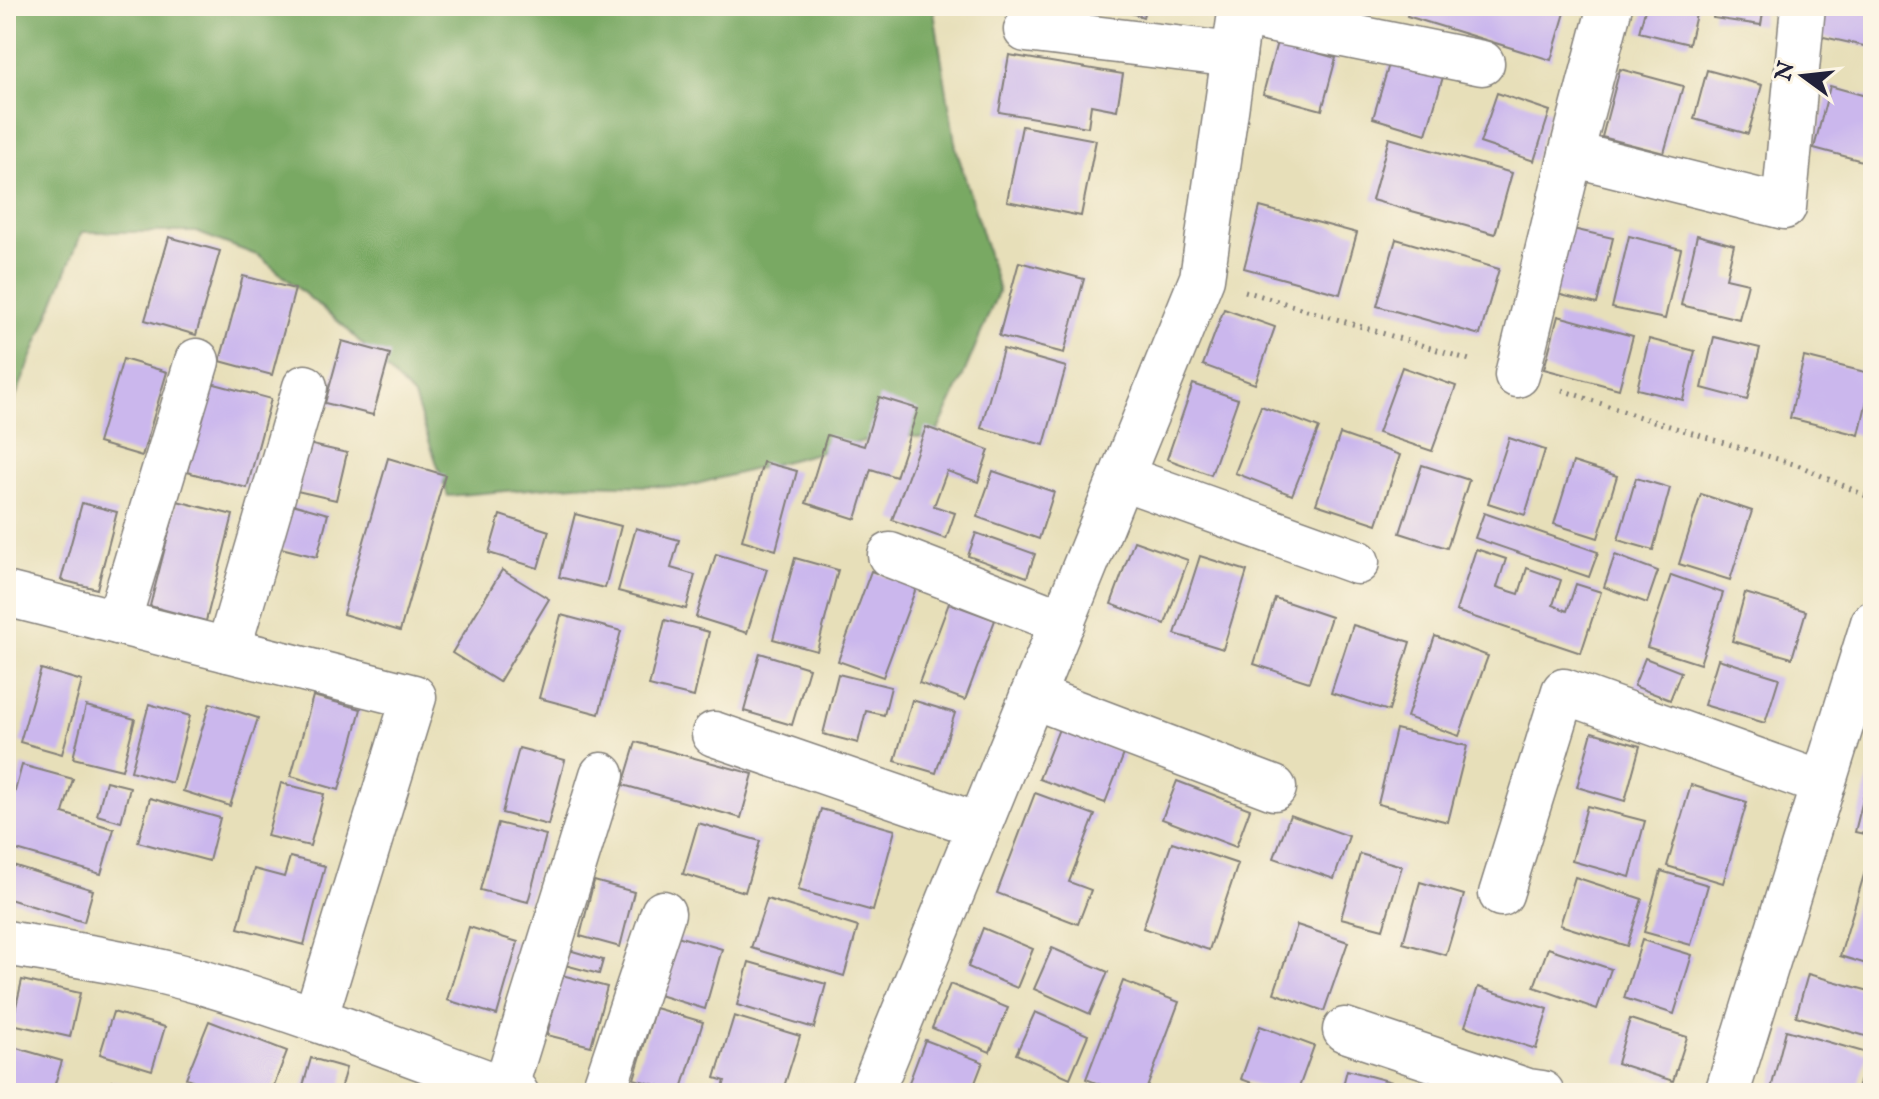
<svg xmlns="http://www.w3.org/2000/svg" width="1879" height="1099" viewBox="0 0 1879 1099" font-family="'IM FELL English',serif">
<rect width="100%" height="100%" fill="#fcf5e5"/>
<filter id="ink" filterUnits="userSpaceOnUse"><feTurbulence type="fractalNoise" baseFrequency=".0125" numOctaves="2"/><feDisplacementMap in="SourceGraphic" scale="16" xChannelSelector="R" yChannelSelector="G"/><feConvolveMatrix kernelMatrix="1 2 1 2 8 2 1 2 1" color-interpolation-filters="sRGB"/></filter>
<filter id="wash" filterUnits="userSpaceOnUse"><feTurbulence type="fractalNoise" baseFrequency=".006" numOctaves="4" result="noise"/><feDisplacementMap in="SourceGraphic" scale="32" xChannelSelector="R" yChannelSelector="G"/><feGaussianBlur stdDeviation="1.8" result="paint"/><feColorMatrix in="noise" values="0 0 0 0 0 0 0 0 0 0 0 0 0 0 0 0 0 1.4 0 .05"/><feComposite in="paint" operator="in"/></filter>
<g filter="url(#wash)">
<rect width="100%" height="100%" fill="#e7dfb9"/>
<polygon fill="#79a963" stroke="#4e664f" stroke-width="2" points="6,6 933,6 956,148 999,290 960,383 934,439 891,434 685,487 587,484 448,496 414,397 346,328 259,256 196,232 82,232 6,421"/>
<g id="blocks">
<g fill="#cbb7ed">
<polygon points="1110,6 1146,6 1143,17"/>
<polygon points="1410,6 1567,6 1551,60 1407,16"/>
<polygon points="1646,6 1698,6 1689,44 1639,32"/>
<polygon points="1714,6 1764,6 1761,25 1713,18"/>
<polygon points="1826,6 1873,6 1873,48 1819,36"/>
<polygon points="1277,42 1336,58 1322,110 1263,94"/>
<polygon points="1009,55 1123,74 1117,110 1091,105 1088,127 999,112"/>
<polygon points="1390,61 1443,77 1426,134 1373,118"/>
<polygon points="1620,69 1683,86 1664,153 1602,137"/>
<polygon points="1707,70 1762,85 1748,134 1694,119"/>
<polygon points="1830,86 1873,98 1873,136 1866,162 1814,148"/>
<polygon points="1497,93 1550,111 1534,161 1480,143"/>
<polygon points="1022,126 1096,140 1081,216 1007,201"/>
<polygon points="1389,138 1512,173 1495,234 1372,200"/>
<polygon points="1260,207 1357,233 1340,294 1244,268"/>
<polygon points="1568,228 1613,238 1597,304 1553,293"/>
<polygon points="1697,235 1734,245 1726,278 1748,283 1739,319 1681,305"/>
<polygon points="1629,236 1681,249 1665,319 1612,308"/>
<polygon points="169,237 220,251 196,335 145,320"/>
<polygon points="1396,239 1499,269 1480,335 1377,306"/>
<polygon points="1019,262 1084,279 1064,353 999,336"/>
<polygon points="243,276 295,289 272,375 220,361"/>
<polygon points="1224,309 1275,327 1255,384 1203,365"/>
<polygon points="1558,316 1633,336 1619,389 1544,369"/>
<polygon points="1714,337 1760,348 1747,400 1702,388"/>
<polygon points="1649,339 1695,351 1683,400 1637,389"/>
<polygon points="342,341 390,354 373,415 325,403"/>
<polygon points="1003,349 1066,367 1044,445 981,428"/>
<polygon points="1804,357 1873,374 1859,435 1790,418"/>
<polygon points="123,359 167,372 142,456 98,443"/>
<polygon points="1402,367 1456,386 1432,451 1378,433"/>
<polygon points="211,383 271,399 247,488 187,472"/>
<polygon points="1193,384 1238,399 1211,475 1167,459"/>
<polygon points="879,397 918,409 896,477 871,469 856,519 806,503 827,435 864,446"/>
<polygon points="1261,406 1319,428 1292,495 1235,473"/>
<polygon points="926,427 989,450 978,482 947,471 934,506 955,513 946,539 892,520"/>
<polygon points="1340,434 1400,455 1377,524 1316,504"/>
<polygon points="1509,438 1545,450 1525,515 1488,503"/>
<polygon points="308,444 347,453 336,500 297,491"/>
<polygon points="388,458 445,475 400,631 343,614"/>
<polygon points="763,462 797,471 776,550 742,540"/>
<polygon points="1573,462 1617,476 1598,538 1554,524"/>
<polygon points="1422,465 1469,480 1447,548 1400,533"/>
<polygon points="993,471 1054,492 1039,539 977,517"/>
<polygon points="1636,478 1670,488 1653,550 1618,540"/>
<polygon points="1701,494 1752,511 1730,580 1679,564"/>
<polygon points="177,501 233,515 206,621 150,606"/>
<polygon points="82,503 117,512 97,589 61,580"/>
<polygon points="292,504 328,514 317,557 281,548"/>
<polygon points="1484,513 1598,552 1589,577 1475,538"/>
<polygon points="575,514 621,526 605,588 559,577"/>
<polygon points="500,515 549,531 538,568 489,553"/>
<polygon points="636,528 679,540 671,568 695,575 686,609 618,591"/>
<polygon points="976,533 1035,554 1027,577 968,556"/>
<polygon points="1134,541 1188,560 1165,624 1111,604"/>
<polygon points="1476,549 1506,559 1497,587 1519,594 1527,568 1561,580 1553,605 1567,611 1576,584 1601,592 1581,653 1456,611"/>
<polygon points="716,554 767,569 747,633 696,617"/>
<polygon points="1615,555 1658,571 1647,603 1604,587"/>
<polygon points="1200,556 1247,571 1223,649 1175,634"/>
<polygon points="795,558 838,570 817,651 773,639"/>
<polygon points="502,570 549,599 499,682 452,653"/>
<polygon points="871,571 916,588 883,677 838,661"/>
<polygon points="1671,575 1723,593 1700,664 1647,647"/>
<polygon points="1745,593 1806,611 1792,658 1732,641"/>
<polygon points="1275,598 1331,617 1309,682 1254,664"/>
<polygon points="949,603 995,620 965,700 919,683"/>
<polygon points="561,615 621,631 599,714 539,698"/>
<polygon points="665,620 709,632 694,697 649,686"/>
<polygon points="1353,625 1410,642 1389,711 1331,693"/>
<polygon points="1435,636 1488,656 1459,736 1407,717"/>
<polygon points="760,653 809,668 792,725 744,711"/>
<polygon points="1645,658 1681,672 1670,700 1634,686"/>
<polygon points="1718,659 1779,678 1765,723 1704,705"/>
<polygon points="41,669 82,681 62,754 20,742"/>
<polygon points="838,674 891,687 884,715 866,711 858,743 823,734"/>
<polygon points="313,696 361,709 339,790 291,776"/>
<polygon points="912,700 955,713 936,773 895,761"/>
<polygon points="210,703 258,718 230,806 183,791"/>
<polygon points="149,704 190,716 172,783 131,771"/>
<polygon points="86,706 135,719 122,770 73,758"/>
<polygon points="1059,729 1124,754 1105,803 1039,779"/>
<polygon points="1396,729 1467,746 1448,822 1378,804"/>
<polygon points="1592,732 1640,746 1625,801 1577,787"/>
<polygon points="636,742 753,774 741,818 623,785"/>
<polygon points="519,748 565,760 548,825 502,813"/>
<polygon points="1872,763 1873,763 1873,836 1855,832"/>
<polygon points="22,765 73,779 63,813 114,829 101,874 6,847 6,824"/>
<polygon points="106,781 130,787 121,822 97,815"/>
<polygon points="1177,781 1250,809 1236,847 1162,819"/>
<polygon points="281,783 324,794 310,846 267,836"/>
<polygon points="1691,785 1747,802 1723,883 1667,866"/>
<polygon points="1035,793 1095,815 1069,882 1091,890 1078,924 997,893"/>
<polygon points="150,798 220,818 209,861 138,842"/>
<polygon points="1587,806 1645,821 1630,877 1572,861"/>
<polygon points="821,809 895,830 873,911 798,890"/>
<polygon points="1290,815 1349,836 1334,879 1274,858"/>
<polygon points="498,823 546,835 528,902 480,890"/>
<polygon points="698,823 760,841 745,892 683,874"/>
<polygon points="1172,842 1238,864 1209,950 1143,928"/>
<polygon points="1360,854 1402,866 1383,929 1341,918"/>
<polygon points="290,857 325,866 304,945 238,928 254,869 284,877"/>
<polygon points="6,863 93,890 84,922 6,898"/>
<polygon points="1866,868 1873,870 1873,966 1840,956"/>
<polygon points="1661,871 1708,885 1691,945 1644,932"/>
<polygon points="1575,877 1642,899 1627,946 1560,925"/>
<polygon points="594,881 634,892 620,947 580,936"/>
<polygon points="1420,882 1464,895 1446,955 1403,943"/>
<polygon points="767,899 858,927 844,976 751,948"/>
<polygon points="1297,925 1348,942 1324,1011 1274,993"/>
<polygon points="469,927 518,942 497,1015 447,1000"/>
<polygon points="983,928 1033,949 1017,988 968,967"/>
<polygon points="677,936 722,949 705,1009 659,995"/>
<polygon points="1642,940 1692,955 1674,1014 1624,998"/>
<polygon points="1052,948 1108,972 1090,1014 1034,989"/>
<polygon points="1548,948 1611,969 1597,1009 1534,987"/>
<polygon points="569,950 603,960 599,974 565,965"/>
<polygon points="749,962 826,984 814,1028 737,1005"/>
<polygon points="1808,974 1873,992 1873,1023 1869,1037 1796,1016"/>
<polygon points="562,975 607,987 591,1046 547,1035"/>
<polygon points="22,980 80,993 70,1037 12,1024"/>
<polygon points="1123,981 1179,1002 1145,1093 1121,1093 1086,1079"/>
<polygon points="950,984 1008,1008 990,1052 932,1028"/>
<polygon points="1478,987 1548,1009 1536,1049 1465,1026"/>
<polygon points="655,1008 703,1022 681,1092 634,1079"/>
<polygon points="113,1012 165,1027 152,1070 100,1054"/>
<polygon points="1035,1012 1088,1035 1070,1078 1016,1054"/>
<polygon points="734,1016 800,1036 782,1093 721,1093 725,1081 715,1078"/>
<polygon points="1630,1019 1687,1037 1673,1081 1617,1063"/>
<polygon points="209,1021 287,1051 271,1093 227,1093 186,1078"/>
<polygon points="1260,1026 1314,1046 1297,1093 1279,1093 1241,1079"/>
<polygon points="1786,1030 1867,1053 1856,1093 1770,1093"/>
<polygon points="925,1040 983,1062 971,1093 905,1093"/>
<polygon points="6,1045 62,1061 52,1093 6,1093"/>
<polygon points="311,1058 346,1068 339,1093 301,1093"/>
<polygon points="1347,1070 1392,1082 1389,1093 1341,1093"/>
<polygon points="113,1081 150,1092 150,1093 109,1093"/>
</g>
</g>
</g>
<g filter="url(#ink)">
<use href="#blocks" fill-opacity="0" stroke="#84807a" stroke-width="2"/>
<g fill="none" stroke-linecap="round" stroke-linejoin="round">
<g stroke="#84807a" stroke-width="47">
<g id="street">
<polyline points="1610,6 1571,154 1784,207 1803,6"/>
<polyline points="1240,14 1482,63"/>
<polyline points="1026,30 1234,55"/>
<polyline points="1517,375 1571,154"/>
<polyline points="1123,478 1357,562"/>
<polyline points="890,555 1063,622"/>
<polyline points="6,594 414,697 315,1019"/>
<polyline points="118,622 197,361"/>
<polyline points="228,650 305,387"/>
<polyline points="1032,696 1274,788"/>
<polyline points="714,734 978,825"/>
<polyline points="1501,894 1564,691 1823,784"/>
<path d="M6,943C72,954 140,964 204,983C309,1014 412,1055 516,1093"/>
<polyline points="1345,1030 1528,1091 1542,1093"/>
<polyline points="505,1089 602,775"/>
<polyline points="603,1093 663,913"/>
<polyline points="871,1093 1202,278 1241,6"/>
<polyline points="1727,1093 1873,623"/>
</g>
</g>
<g stroke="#84807a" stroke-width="5" stroke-dasharray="2 6" stroke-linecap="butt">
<polyline points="1245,291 1473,361"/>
<polyline points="1562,390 1640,417 1800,466 1873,499"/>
</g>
<use href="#street" stroke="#fff" stroke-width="44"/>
</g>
</g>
<rect width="1879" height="1099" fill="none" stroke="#fcf5e5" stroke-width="32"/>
<g transform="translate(1803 76) rotate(285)" stroke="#fcf5e5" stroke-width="6" paint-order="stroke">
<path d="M0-6L14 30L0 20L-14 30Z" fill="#22223b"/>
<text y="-12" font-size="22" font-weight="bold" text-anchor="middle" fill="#22223b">N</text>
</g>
</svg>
